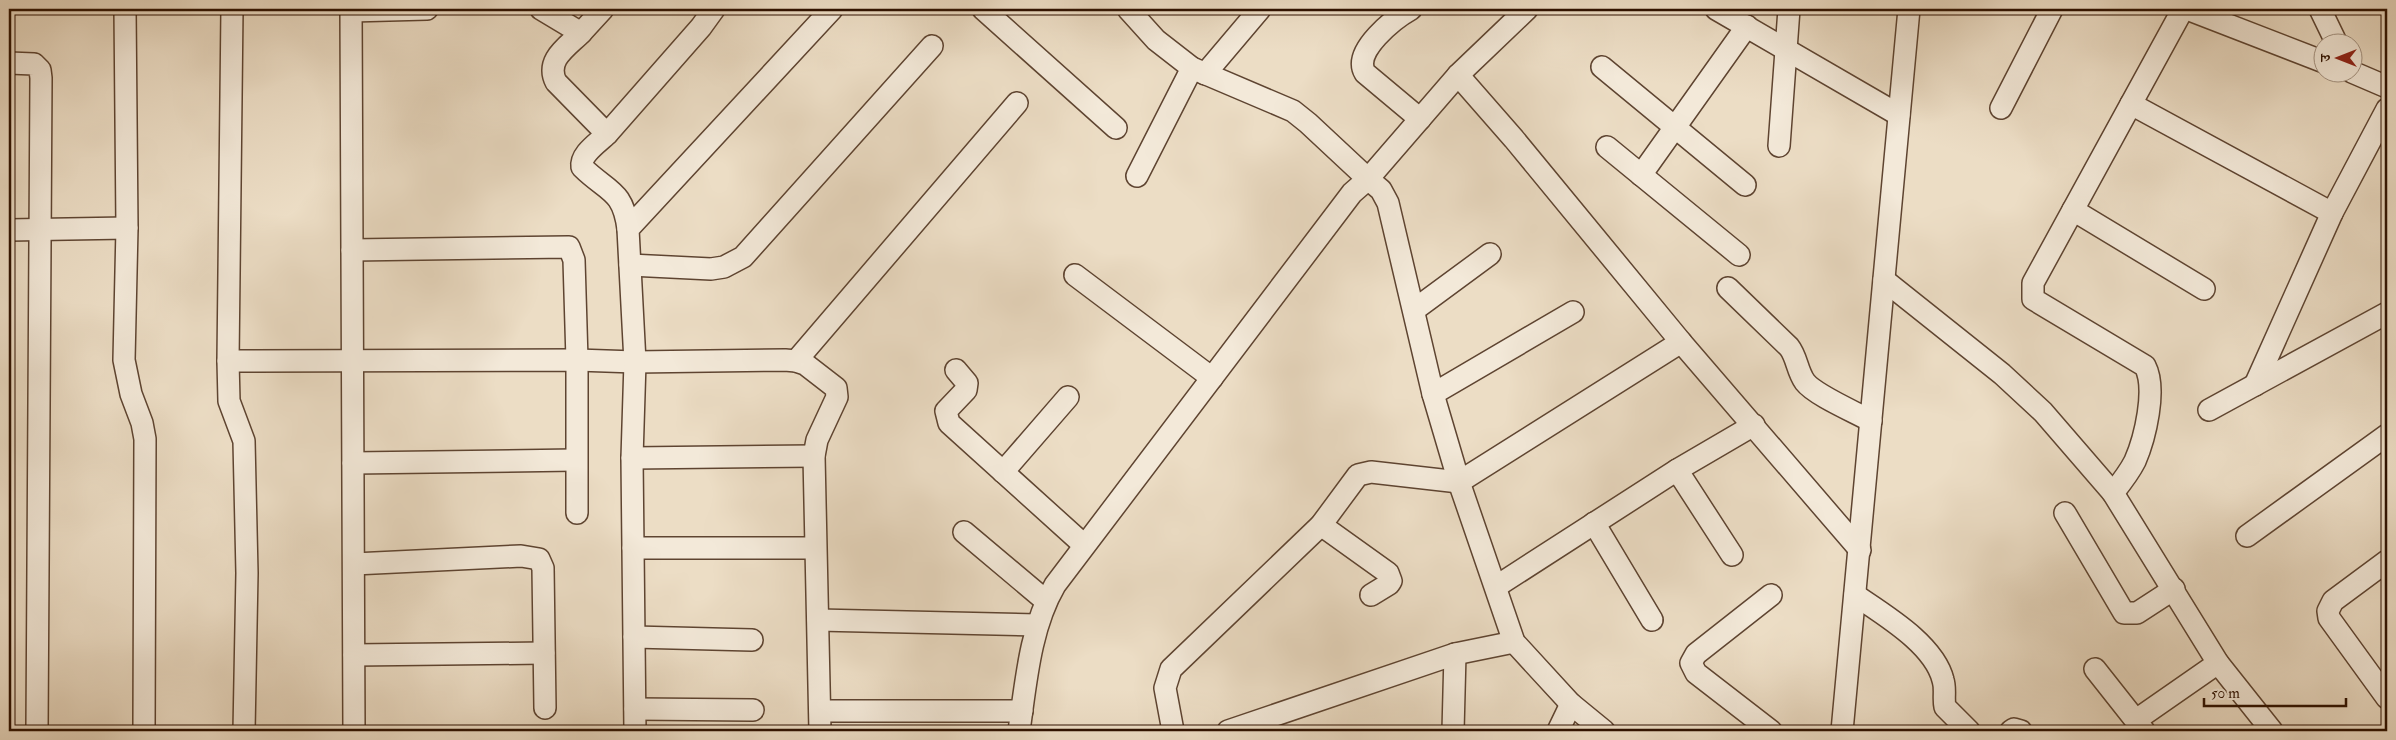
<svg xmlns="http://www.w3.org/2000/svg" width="2396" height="740" viewBox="0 0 2396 740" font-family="'IM FELL Double Pica','Noto Serif Devanagari',serif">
<rect width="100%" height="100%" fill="#ecddc5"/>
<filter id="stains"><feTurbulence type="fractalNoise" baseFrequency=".004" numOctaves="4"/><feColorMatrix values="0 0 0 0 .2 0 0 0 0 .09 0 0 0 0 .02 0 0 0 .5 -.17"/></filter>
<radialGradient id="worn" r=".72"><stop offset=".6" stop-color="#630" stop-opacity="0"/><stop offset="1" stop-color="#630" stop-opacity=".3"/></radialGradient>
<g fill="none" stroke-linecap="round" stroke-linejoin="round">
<g stroke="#5e4431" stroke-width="24">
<g id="minor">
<polyline points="125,9 127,228 124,360 131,394 142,423 145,439 144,731"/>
<polyline points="232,9 228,361 229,401 244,441 247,573 244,731"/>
<polyline points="351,9 354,731"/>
<path d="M541,9L581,33C567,47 545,60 556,82L607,134L701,27L714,9"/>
<polyline points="983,9 1116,128"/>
<polyline points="1128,9 1156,40 1192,68 1293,111 1308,123 1368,179 1458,75 1527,9"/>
<path d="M1411,9C1395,18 1352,51 1365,73L1420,119"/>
<polyline points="1716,9 1899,115"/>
<polyline points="2187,9 2324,62"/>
<polyline points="2320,9 2336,42"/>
<polyline points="351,11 427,9"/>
<polyline points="581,33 603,9"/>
<polyline points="9,63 34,64 40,70 41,78 37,731"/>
<polyline points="1602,67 1745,185"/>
<polyline points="2352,72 2387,87"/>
<polyline points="1205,74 1260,9"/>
<polyline points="1458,75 1514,139 1681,342 1860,550"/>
<polyline points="2131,104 2332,213"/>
<polyline points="2001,108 2052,9"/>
<path d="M607,134C598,143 580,154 582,167C607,192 623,189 628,229"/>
<polyline points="1779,146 1789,9"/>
<polyline points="1607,147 1739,255"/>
<polyline points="1641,175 1747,26"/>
<polyline points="1137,176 1192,68"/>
<polyline points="2073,210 2204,289"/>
<polyline points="9,230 127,228"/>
<polyline points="352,250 569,247 574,260 577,360 577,513"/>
<polyline points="630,265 711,269 724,267 743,257 932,46"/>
<polyline points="1075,275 1212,378"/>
<polyline points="1884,280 2002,374 2043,412 2113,493 2218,663 2272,731"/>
<path d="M1728,288L1789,347C1797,357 1797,371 1805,382C1815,395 1855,412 1871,421"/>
<polyline points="1414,310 1490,254"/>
<polyline points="228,361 577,360 635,362 785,360 796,361 805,364 836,388 837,397 817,440 814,456 820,731"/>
<polyline points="796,361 1017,103"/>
<polyline points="956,370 967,383 966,390 946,411 949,423 1084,545"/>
<polyline points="2255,385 2332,213 2387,109"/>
<polyline points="1433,394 1573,312"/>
<polyline points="2209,410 2387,313"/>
<polyline points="632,458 814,456"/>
<polyline points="353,463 575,460"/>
<polyline points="1677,470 1732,555"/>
<polyline points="1003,472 1068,397"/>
<path d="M2113,493C2121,483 2129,473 2135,461C2145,438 2157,389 2145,366L2033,299V283L2183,9"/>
<polyline points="2065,513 2124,613 2137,613 2174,589"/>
<polyline points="1594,523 1652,620"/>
<polyline points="1321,525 1388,573 1391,581 1389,584 1371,595"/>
<polyline points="964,532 1046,601"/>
<polyline points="2247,536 2387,435"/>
<polyline points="633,548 815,548"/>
<polyline points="2387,561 2333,601 2328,611 2329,618 2387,698"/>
<polyline points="354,564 521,556 539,559 543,568 545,708"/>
<polyline points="1497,586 1677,470 1754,425"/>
<polyline points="1771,595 1696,654 1691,663 1696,673 1771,731"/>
<path d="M1855,595C1884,615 1934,644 1943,680C1946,689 1943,698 1945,707L1969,731"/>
<polyline points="818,620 1037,625"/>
<polyline points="634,637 752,640"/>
<polyline points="354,655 544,653"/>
<polyline points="2095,669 2144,731"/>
<polyline points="635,709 753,710"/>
<polyline points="820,711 1022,711"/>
<polyline points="2136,720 2218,663"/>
<polyline points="635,731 632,458 635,362 628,229 832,9"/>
<path d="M1019,731C1026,682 1030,628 1055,585L1352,193L1368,179L1381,190L1388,203L1433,394L1459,482L1514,642L1571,704L1604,731"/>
<polyline points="1173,731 1165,688 1171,669 1321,525 1358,475 1371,472 1459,482 1681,342"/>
<polyline points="1228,731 1455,654 1514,642"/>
<polyline points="1453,731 1455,654"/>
<polyline points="1558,731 1571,704"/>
<polyline points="1842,731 1909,9"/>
<polyline points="2011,731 2014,729 2021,731"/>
</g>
</g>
<use href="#minor" stroke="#f3e9d9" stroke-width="21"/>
</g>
<rect width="2396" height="740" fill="none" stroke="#ecddc5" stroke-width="30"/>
<rect x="10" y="10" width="2376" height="720" fill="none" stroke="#2e1100" stroke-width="2.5"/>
<rect x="15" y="15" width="2366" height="710" fill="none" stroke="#2e1100"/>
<g transform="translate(2338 58) rotate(270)"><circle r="24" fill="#f3e9d9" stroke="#a49382"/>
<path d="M0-4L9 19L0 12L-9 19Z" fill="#8f2418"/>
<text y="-8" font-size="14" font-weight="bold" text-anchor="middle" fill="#2e1100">उ</text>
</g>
<path d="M2204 698v8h142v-8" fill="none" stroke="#2e1100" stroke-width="2.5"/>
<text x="2211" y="698" font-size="15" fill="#2e1100" stroke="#f3e9d9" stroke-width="4" paint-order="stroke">50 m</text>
<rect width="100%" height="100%" filter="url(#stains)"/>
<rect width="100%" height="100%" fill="url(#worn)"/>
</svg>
